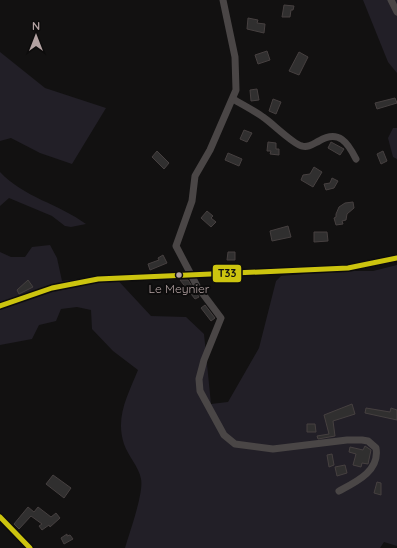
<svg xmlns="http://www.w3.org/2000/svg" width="397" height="548" viewBox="0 0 397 548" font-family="Quicksand,sans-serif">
<rect width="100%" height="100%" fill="#121111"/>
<g fill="#221f27">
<polygon points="363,0 397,0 397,73 388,62"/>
<polygon points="0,52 45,88 106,108 72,164 40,153 11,138 0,141"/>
<polygon points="393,128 397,128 397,159 393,157 388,138"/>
<path d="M0,172C23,197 59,204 86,224L71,227L65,226L52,216L9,198L0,206Z"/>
<path d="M50,245L57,258L62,281L113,275L151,316L186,317L204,334L211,404L228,402L259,348L276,281L281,276L336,271H373L397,265V546L384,542L380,548H125C129,534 144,493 141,479C139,467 128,456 124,444C115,417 128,395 138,370L113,351L92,329L91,310L77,307L61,309L56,321L39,325L32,339L0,345V252L11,257H25L32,247Z"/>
</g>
<g fill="#302f2f" stroke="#464040">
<polygon points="284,5 294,6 293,10 291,10 290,17 282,17"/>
<polygon points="248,18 258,20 257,23 265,24 264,33 247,29"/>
<polygon points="267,51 270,60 258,64 255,55"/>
<polygon points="299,52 308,57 299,75 289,71"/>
<polygon points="257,89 259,100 251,101 250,90"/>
<polygon points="395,98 397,103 377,109 375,103"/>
<polygon points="273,99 281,102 276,114 269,111"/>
<polygon points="244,130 252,133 247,142 240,139"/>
<polygon points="268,142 276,143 276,149 279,149 279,155 270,154 271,151 267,151"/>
<polygon points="331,142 344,149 340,155 328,148"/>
<polygon points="157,151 169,163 164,169 152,157"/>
<polygon points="383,151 387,161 381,164 377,154"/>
<polygon points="228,153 242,159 239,166 225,160"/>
<polygon points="314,167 322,172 313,187 301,180 303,175 310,174"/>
<polygon points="332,178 338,181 334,188 326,190 324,184 330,183"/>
<polygon points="353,202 354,208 347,214 346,220 342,221 343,224 336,225 334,218 336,217 336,214 339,207 345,203"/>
<polygon points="207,211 213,216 211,218 216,222 211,227 201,218"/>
<polygon points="288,226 291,237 272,241 270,231"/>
<polygon points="314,232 327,232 328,241 314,242"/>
<polygon points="228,252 235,252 235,260 227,260"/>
<polygon points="163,255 167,263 150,270 148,264 159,260 158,258"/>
<polygon points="28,280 33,287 19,294 17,290"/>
<polygon points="180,280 188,280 199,297 195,299"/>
<polygon points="205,305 215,318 211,321 201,308"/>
<polygon points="352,404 355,414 333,421 335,436 318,439 317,436 329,434 324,415"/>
<polygon points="366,408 390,412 391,408 397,410 397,420 365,413"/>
<polygon points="307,424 315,424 316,432 307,432"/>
<polygon points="365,446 371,450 368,464 362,463 361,467 353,465 356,454 349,452 350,447 363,450"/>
<polygon points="332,454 334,465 329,467 327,455"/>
<polygon points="345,465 347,473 337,476 335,467"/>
<polygon points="53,475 71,488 64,498 46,484"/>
<polygon points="377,482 381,483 381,495 374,493"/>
<polygon points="28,507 34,512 38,507 51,517 56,513 60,518 50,527 49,525 42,530 39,526 42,524 31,516 19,529 14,524"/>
<polygon points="67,534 67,536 70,535 73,539 64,544 61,538"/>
</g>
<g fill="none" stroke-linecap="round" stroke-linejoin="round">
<g stroke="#4a4646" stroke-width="7">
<path d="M223,0L235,57L236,90L210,150L195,176L192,201L176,246L197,286L221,318L204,360L199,379L200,391L224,435L235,444L273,449L347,440H362L368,441L376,448C380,471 356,482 339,491"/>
<polyline points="391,0 397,12"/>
<path d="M233,99C243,105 253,110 263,117C271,122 294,145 302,146C308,148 313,144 319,141C339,129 348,143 356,159"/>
<polyline points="0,306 52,288 98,279 348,268 397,258"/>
<polyline points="0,517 30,548"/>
</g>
<g stroke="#0d0c0c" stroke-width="8">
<g id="bus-1">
<polyline points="0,306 52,288 98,279 348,268 397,258"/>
<polyline points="0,517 30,548"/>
</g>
</g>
<use href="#bus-1" stroke="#ccc40f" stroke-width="5"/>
</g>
<circle fill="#b3a2a2" stroke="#0d0c0c" stroke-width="1.5" cx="179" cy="275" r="3.5"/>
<g text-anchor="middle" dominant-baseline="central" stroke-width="4" stroke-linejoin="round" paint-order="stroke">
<g font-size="12" fill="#b3a2a2" stroke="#0d0c0c">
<text x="179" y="288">Le Meynier</text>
</g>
</g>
<rect stroke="#0d0c0c" stroke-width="1.5" x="212" y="264" width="30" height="19" rx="4" fill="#ccc40f"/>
<g font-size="11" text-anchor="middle" font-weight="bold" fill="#111">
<text x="227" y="277">T33</text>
</g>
<g transform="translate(36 36)" stroke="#0d0c0c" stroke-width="3" paint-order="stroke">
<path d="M0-3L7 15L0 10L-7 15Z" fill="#b3a2a2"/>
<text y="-6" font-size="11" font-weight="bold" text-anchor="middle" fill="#b3a2a2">N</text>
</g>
</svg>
